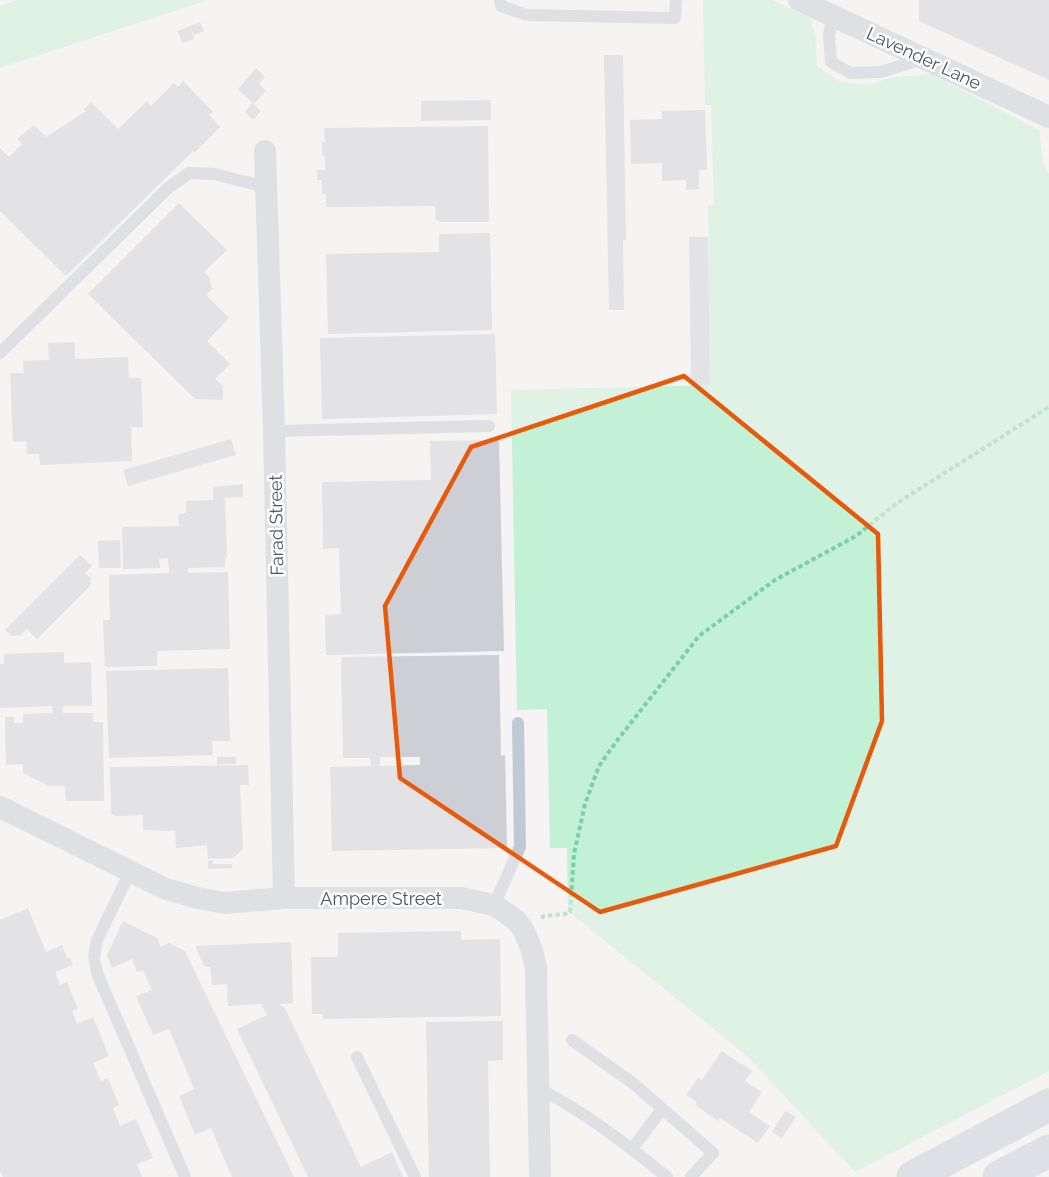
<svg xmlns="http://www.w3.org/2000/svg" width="1049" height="1177" viewBox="0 0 1049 1177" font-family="Raleway,sans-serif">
<rect width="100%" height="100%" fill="#f5f3f3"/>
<g fill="#c3f1d5">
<polygon points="17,0 208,0 0,68 0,6"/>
<polygon points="703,0 772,0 811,18 815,35 817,66 841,82 870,85 888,78 931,74 1039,130 1043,163 1049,174 1049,1071 855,1172 746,1055 568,911 567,848 550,848 547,709 517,710 511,390 710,385 708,205 714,205 711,105 705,105"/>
</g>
<g fill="#cdcfd5" fill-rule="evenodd">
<polygon points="919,0 1049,0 1049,80 919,21"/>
<polygon points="200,22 204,31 194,35 191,29 194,39 182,43 178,31"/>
<polygon points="604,55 623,55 626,240 623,240 624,310 609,310"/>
<polygon points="256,68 265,77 259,84 266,91 254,104 238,89"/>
<polygon points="183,81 213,112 209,115 220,127 195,152 193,151 66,276 0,211 0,148 9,157 22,144 17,139 34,125 46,137 86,111 84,110 91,102 118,129 147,101 151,106 174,83 178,87"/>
<polygon points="491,100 491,120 421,121 421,101"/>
<polygon points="252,103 261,111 253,120 245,112"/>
<polygon points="705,110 707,170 699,170 699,189 686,190 686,180 662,181 662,163 631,164 630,120 662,119 662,111"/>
<polygon points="488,126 489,222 439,222 439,220 436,221 435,206 326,207 326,194 322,194 322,180 317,180 317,170 325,170 325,155 322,155 322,143 325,142 324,128"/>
<polygon points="179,203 227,250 204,272 210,278 212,289 206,295 229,318 207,341 230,364 215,379 223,386 223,400 195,399 88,294"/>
<polygon points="490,233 492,330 328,334 326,254 439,252 439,234"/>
<polygon points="689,237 708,237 710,385 691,385"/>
<polygon points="495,334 497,414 322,419 320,338"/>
<polygon points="75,342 75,359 128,357 129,378 141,378 143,427 131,427 132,461 40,465 39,454 27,454 26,441 13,442 10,373 24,373 23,361 49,360 48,343"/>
<polygon points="231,439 236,455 128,486 123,470"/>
<polygon points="499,440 504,651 326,655 325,615 341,614 339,548 323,549 322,482 431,480 430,441"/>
<polygon points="243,484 243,497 223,498 223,499 225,499 227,557 225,557 225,567 188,568 188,573 228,572 230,649 157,651 157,666 105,667 103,620 110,620 109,575 169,573 168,558 159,559 160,568 123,569 122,527 186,526 179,525 178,514 186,513 186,501 213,500 213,487"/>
<polygon points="120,540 121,568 99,568 98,541"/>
<polygon points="80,555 92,566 85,573 91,578 90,586 37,639 27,629 21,635 11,636 5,630"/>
<polygon points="64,652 64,663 91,662 92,706 63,706 63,713 93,713 93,722 103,722 104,801 66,801 65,786 49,786 23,773 23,764 6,765 5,717 14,717 14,723 23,723 23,714 53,713 52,706 0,708 0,664 4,664 4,654"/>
<path d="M499,655L501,756L505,755L507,848L332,851L330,767L371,766L370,758H343L341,657ZM380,757H420V765L380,766Z"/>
<polygon points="228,668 230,741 212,741 213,755 109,758 106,671"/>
<rect x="217" y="757" width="19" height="7"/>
<polygon points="248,765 249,785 240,785 243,849 233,858 208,859 207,845 176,848 175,831 143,830 143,815 116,816 111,814 110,767"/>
<polygon points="213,860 213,864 232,864 232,868 208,869 208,861"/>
<polygon points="28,908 46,952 62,945 67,958 70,958 73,965 55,972 60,985 67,982 78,1009 72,1011 77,1024 93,1017 109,1056 93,1063 101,1081 108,1078 119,1105 113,1108 120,1126 136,1119 153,1158 137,1164 142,1177 3,1177 0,1171 0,920"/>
<polygon points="123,921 157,938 161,947 169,943 185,951 294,1177 232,1177 211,1128 195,1135 179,1096 194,1089 169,1029 153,1035 136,996 152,990 143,970 137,972 132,959 112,968 107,955"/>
<polygon points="461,931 461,940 500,939 501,1016 323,1019 323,1014 312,1014 311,957 338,957 338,933"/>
<polygon points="291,942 293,1003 280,1004 282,1007 284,1006 361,1167 392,1152 403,1177 308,1177 237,1029 267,1015 261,1004 228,1006 227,984 212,985 210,967 205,967 197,951 196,946"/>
<polygon points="503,1021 503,1060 488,1061 490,1177 429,1177 426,1022"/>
<polygon points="722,1051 752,1071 745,1081 762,1092 749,1112 770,1126 758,1143 720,1118 718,1121 695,1105 697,1102 686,1095 698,1078 702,1080"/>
<polygon points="785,1111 796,1117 782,1138 772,1132"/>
</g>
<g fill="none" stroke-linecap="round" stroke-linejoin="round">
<polyline stroke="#7ad0a6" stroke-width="4" stroke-dasharray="4.5 3" stroke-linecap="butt" points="541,918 544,916 565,914 570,912 574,854 585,804 599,766 616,742 699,636 775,580 856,536 897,503 1049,407"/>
<g stroke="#c1cad2" stroke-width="12">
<polyline points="500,0 501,6 527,15 675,18 676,0"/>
<polyline points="833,16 829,35 831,62 850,73 881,72 922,59"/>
<polyline points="0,353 168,188 189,173 214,174 266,187"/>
<polyline points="274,431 489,426"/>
<polyline points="130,872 97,940 94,957 97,973 185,1177"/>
<polyline points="494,905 520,847 518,723"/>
<polyline points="572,1040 634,1084 713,1153 691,1177"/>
<polyline points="357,1057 415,1177"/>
<path d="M538,1088C585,1112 626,1144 667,1177"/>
<polyline points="632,1149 662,1109"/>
</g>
<g stroke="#c1cad2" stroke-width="22">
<polyline points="799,0 1049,117"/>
<polyline points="265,151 274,431 284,898"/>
<polyline points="0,807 166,889 198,898 225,903 284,898 461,898 494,905 516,920 524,931 532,950 536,968 540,1177"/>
</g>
<g stroke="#c1cbd6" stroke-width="33">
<polyline points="913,1177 1049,1105"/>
<polyline points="999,1177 1049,1151"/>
</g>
</g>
<path d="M0 0H1049V1177H0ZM684,376L878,534L882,721L836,846L600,912L400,778L385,606L471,447Z" fill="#f5f3f3" fill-opacity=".55" fill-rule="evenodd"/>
<path fill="none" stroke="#e8590c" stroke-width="4.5" stroke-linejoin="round" d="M684,376L878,534L882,721L836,846L600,912L400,778L385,606L471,447Z"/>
<g text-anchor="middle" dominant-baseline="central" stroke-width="5" stroke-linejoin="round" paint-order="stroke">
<g font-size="18" fill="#4a5661" stroke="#fff">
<text transform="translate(924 58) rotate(25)">Lavender Lane</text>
<text transform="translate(276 525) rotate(-91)">Farad Street</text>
<text x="381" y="898">Ampere Street</text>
</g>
</g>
</svg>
